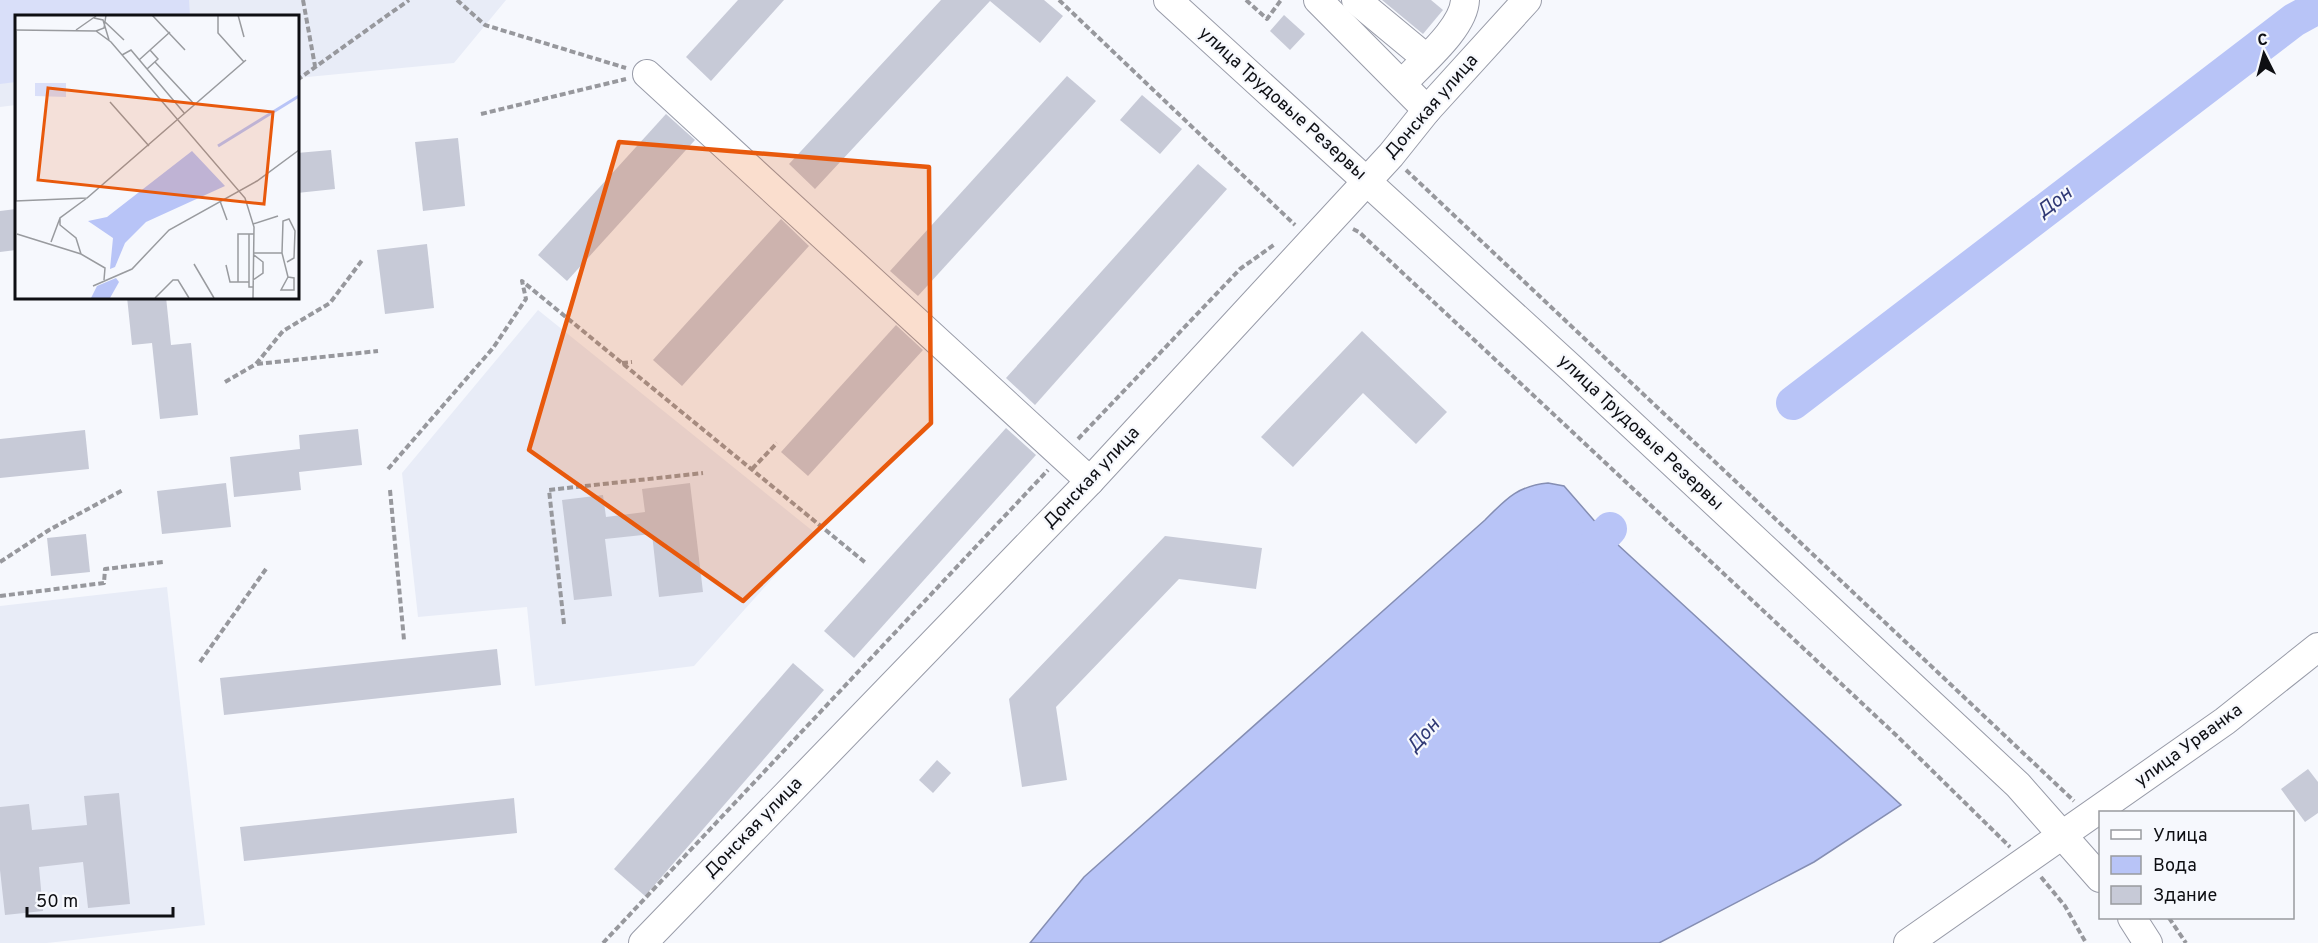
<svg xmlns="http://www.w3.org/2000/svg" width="2318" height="943" viewBox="0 0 2318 943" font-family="Overpass,sans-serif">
<rect width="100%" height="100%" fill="#f6f8fd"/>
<g fill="#e8ecf7">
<polygon points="0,0 506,0 454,63 297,78 297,16 16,16 16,105 0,107"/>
<polygon points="538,310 814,532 694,666 535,686 527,607 418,617 402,473"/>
<polygon points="167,587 205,925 47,943 0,943 0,606"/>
</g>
<polygon fill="#d9dff9" points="0,0 189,0 190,16 16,16 16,82 0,84"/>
<path fill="#b8c4f7" stroke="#858eb3" stroke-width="1.5" d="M1548,483L1564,486L1605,533L1901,805L1814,862L1659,943H1030L1084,877L1485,520C1506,499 1517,486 1548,483Z"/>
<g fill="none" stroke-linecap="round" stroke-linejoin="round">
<g stroke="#b8c4f7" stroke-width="34">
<polyline points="1793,403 2294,20 2318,7"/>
<polyline points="1574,568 1610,529"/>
</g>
</g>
<g fill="#c7cad7">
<polygon points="738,0 784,0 711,81 686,57"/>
<polygon points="941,0 1044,0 1063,16 1040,43 990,1 815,189 789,164"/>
<polygon points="1382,0 1431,0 1443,10 1423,34"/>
<polygon points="1284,15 1305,34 1290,50 1270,31"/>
<polygon points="1067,76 1096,101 918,296 890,271"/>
<polygon points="1142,95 1182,129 1160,154 1120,120"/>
<polygon points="666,114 695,140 567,281 538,255"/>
<polygon points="458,138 465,206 423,211 415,142"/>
<polygon points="331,150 335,189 297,193 297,153"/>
<polygon points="1198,164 1227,189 1035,405 1006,378"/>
<polygon points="16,209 16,250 0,252 0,211"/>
<polygon points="781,219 809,246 682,386 653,360"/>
<polygon points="427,244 434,308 385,314 377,250"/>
<polygon points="127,297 166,297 171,345 191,343 198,415 160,419 152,343 132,345"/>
<polygon points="896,325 923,350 808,476 781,452"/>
<polygon points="1362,331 1447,412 1416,444 1363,393 1293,467 1261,437"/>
<polygon points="1006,428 1036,455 854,658 824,631"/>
<polygon points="358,429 362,465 299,472 301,490 234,497 230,457 300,449 299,435"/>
<polygon points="85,430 89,469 0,478 0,439"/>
<polygon points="226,483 231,527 162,534 157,491"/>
<polygon points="690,483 703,592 659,597 652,534 605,539 612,596 574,600 562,500 603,495 606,517 645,512 642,489"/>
<polygon points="86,534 90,572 51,576 47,538"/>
<polygon points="1165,536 1262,548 1256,589 1179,579 1056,707 1067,780 1022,787 1009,699"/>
<polygon points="497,649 501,685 224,715 220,678"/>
<polygon points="793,663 824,690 645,896 614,869"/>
<polygon points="937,760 951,773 933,793 919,780"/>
<polygon points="2308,769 2318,782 2318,813 2305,822 2281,789"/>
<polygon points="119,793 130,904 88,908 83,862 39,867 43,911 5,915 0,870 0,807 29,804 32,830 87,825 84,796"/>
<polygon points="514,798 517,833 244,861 240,827"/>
</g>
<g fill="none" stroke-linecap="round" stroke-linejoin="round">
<g stroke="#989ba8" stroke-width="30">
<g id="minor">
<polyline points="1168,0 1571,368 2018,785 2100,878"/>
<polyline points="1318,0 1427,110"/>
<polyline points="1356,0 1426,58"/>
<polyline points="647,74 1090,481"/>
<path d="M1402,84C1421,63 1464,28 1465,0"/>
<polyline points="2132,918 2148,943"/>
<polyline points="643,943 1090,481 1391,155 1427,110 1527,0"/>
<polyline points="1908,943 2225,721 2318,647"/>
</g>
</g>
<g stroke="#97989d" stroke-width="4" stroke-dasharray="6 3" stroke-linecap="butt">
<polyline points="303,0 315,66"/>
<polyline points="457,0 485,25 626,68"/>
<polyline points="1059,0 1295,225"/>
<polyline points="1246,0 1267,19 1281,0"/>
<polyline points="297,80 409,0"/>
<polyline points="481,114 626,79"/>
<polyline points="1406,170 2074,801"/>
<polyline points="1353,229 1359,232 1897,736 2010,847"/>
<polyline points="622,363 632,362"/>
<polyline points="257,364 378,351"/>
<polyline points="225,382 256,364 283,331 330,303 363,259"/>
<polyline points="1078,439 1240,269 1275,244"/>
<polyline points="388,469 493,348 526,299 522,281 867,564"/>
<polyline points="752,469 777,443"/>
<polyline points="390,490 404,640"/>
<polyline points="0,562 49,530 123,490"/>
<polyline points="0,596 104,583 105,569 163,562"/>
<polyline points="564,624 549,490 703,473"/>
<polyline points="200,662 266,569"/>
<polyline points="2041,877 2065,906 2086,943"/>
<polyline points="2169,918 2186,943"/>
<polyline points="603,943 1048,470"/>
</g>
<use href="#minor" stroke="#fff" stroke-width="28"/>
</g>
<path fill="#e8590c" fill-opacity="0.2" stroke="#e8590c" stroke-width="4.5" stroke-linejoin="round" d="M619,142L929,167L931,423L743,601L529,450Z"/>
<g text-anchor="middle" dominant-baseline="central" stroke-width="4.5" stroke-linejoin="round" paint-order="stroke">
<g font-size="18" fill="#0e0f13" stroke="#f6f8fd">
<text transform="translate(1282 104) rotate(42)">улица Трудовые Резервы</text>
<text transform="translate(1432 107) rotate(-49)">Донская улица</text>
<text transform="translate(1640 433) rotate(43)">улица Трудовые Резервы</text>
<text transform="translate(1092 478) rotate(-47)">Донская улица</text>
<text transform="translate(2189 746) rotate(-36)">улица Урванка</text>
<text transform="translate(754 828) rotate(-46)">Донская улица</text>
</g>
<g font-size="20" font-style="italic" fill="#303975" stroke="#f6f8fd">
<text transform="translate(2055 203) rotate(-37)">Дон</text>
<text transform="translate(1424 736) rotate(-48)">Дон</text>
</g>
</g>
<g transform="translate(15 15)">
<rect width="284" height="284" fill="#f6f8fd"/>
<path d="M20,68H51V82L20,81Z" fill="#d9dff9"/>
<path d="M177,136L210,171L131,207L110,228L100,252L95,254L98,223L73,206L92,202ZM101,263L104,267L95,283H76L82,271Z" fill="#b8c4f7"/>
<path fill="none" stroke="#b8c4f7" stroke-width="3" d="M203,131L284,81"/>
<path fill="none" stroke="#999b9f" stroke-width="1.5" d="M137,0L170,35M203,0V18L229,47M223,0L229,22M79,3L88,5L94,25M89,6L109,25M0,15L81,16L96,27L230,183L239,212L238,283M61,15L81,1M81,16L89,13L91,0M107,40L116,35L170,99M124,45L155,17M140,47L180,90M132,54L143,44L135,35M95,87L134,131M0,186L72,183L231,45M1,186V15M205,186L212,205M238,209L263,201M2,219L66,239L90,253L89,265M36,227L45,203M239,238H267L273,262L266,275H279V263L273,262M267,238L268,206L274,204L280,216L279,243L272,247M66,239L61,223L45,210V203L72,183M179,249L199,283M211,250L215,267H223M238,265L248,258V247L239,240M234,267V219M78,271L117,254L154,215L242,166L284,135M238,272H234V267H223V219H239M140,283L158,265H163L174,283"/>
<path fill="#e8590c" fill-opacity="0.15" stroke="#e8590c" stroke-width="3" d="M33,73L258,97L249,189L23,165Z"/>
<rect width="284" height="284" fill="none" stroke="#0e0f13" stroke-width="3"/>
</g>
<rect x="2099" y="811" width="195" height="108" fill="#f6f8fd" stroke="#999b9f" stroke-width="1.5"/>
<rect x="2111" y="830" width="30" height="9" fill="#ffffff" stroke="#999b9f" stroke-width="1.5"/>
<text x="2153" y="841" font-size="18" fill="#0e0f13">Улица</text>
<rect x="2111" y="856" width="30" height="18" fill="#b8c4f7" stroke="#999b9f" stroke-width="1.5"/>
<text x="2153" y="871" font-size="18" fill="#0e0f13">Вода</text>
<rect x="2111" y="886" width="30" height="18" fill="#c7cad7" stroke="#999b9f" stroke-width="1.5"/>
<text x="2153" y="901" font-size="18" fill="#0e0f13">Здание</text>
<g transform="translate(2264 54) rotate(354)" stroke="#f6f8fd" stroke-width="4.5" paint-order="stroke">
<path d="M0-4.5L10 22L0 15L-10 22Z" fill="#0e0f13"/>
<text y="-9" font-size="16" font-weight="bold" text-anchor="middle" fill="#0e0f13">С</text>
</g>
<path d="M27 907v9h146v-9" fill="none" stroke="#0e0f13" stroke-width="3"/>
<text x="36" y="907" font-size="18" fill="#0e0f13" stroke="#f6f8fd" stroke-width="4.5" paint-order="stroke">50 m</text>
</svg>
